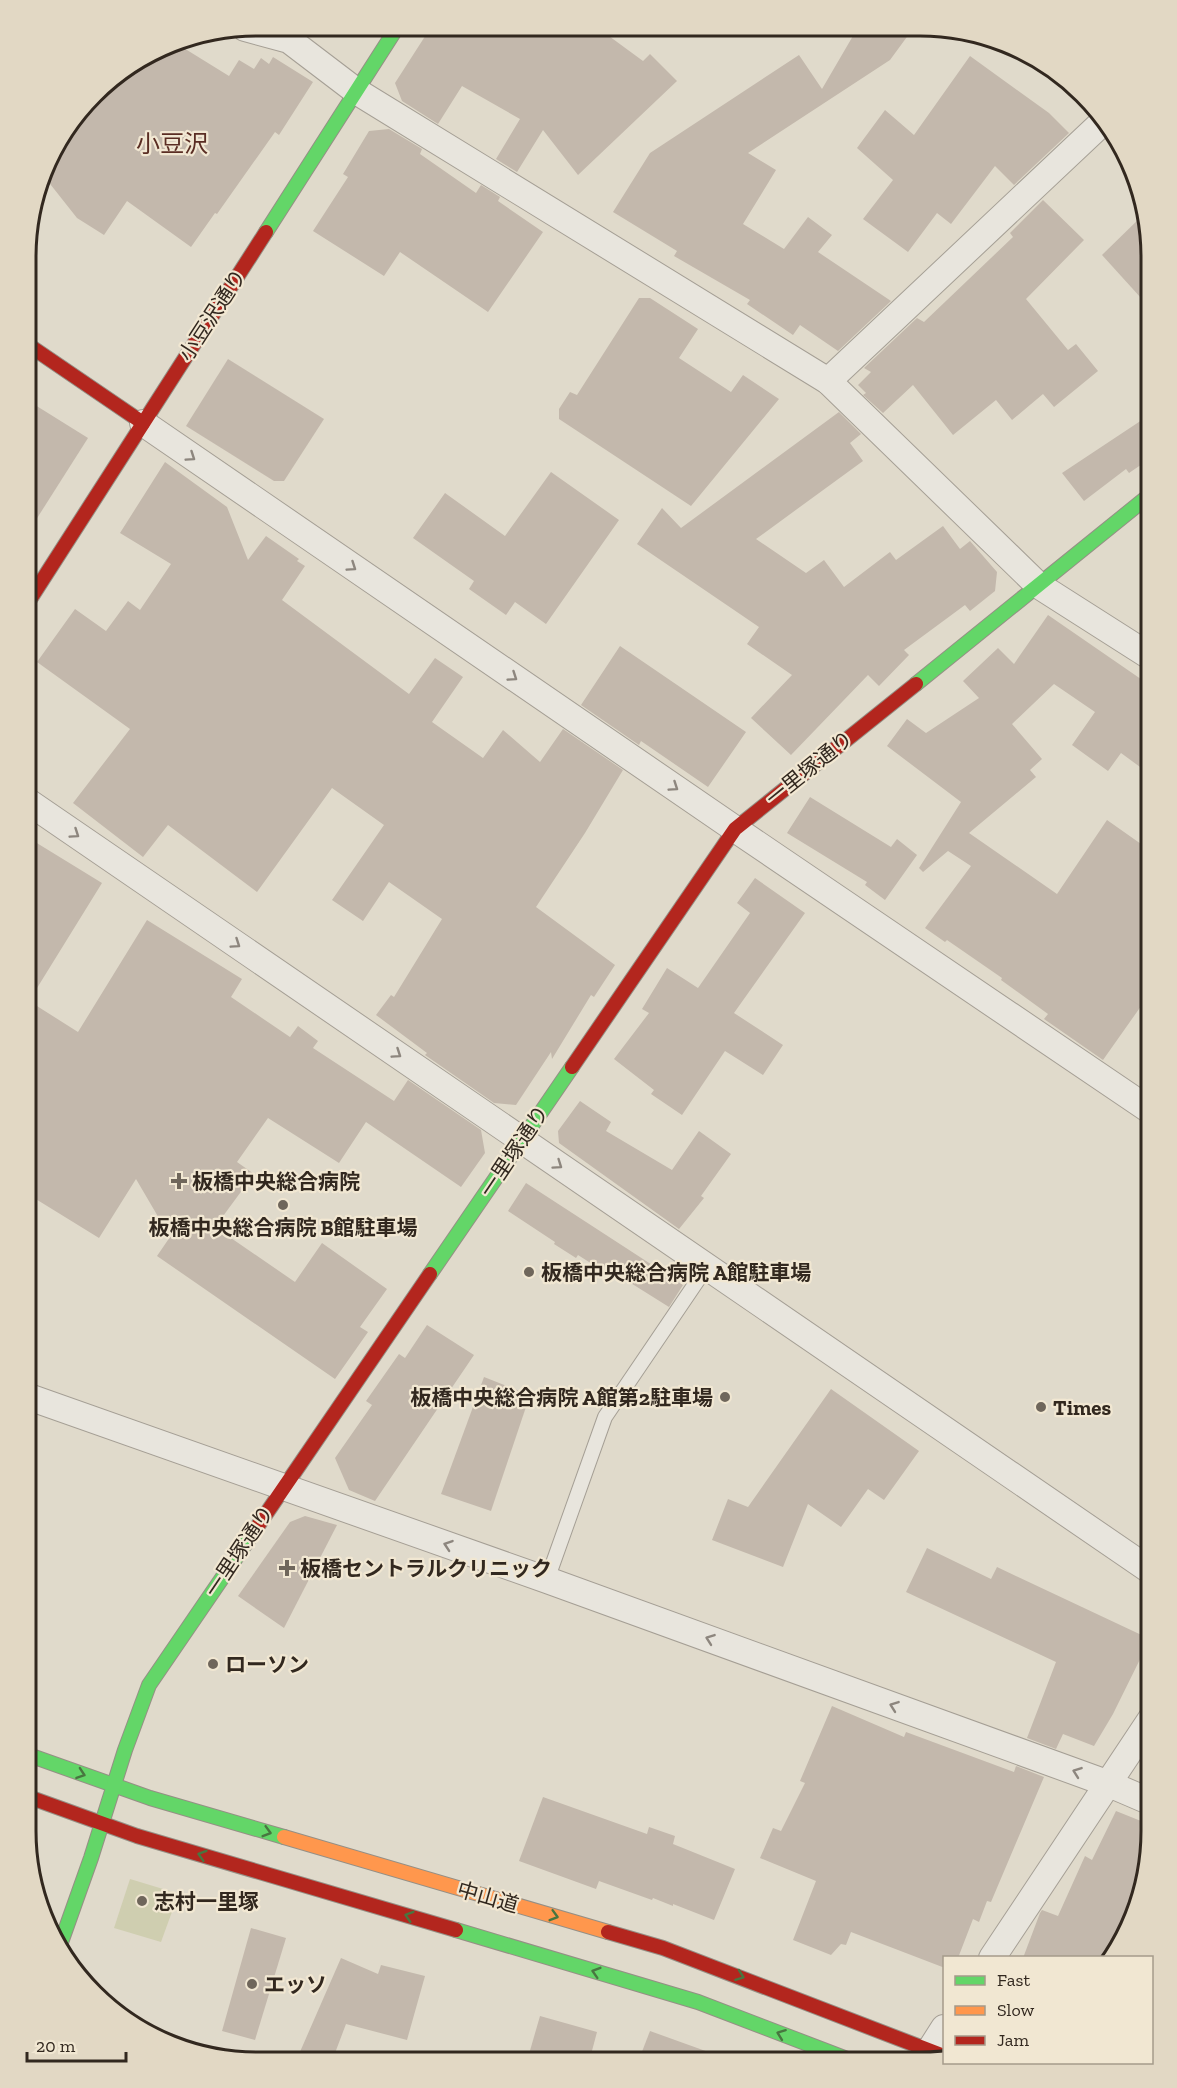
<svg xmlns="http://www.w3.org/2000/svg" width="1177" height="2088" viewBox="0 0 1177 2088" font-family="'Zilla Slab','Noto Sans JP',serif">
<rect width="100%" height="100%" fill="#e0dacb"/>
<polygon fill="#cfceb0" points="130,1879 173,1892 177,1898 161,1942 114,1928"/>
<g fill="#c3b8ac">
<polygon points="431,27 598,28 643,61 650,54 677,81 578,175 543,130 517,172 496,159 520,119 462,86 438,124 402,101 395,83"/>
<polygon points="857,29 912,30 890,60 748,153 776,170 743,224 784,249 808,217 832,235 818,252 891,301 838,351 800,325 793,335 747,304 750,300 674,256 677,251 613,212 650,153 799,55 822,89"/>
<polygon points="174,42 229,76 239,60 254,69 261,58 269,64 273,57 313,82 279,135 275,132 217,214 215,213 191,247 127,201 104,235 77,218 43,175 50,154 104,83 169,43"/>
<polygon points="970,56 1049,113 1069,133 1014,185 995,166 951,224 937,213 908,252 863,219 893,180 857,148 885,110 914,135"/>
<polygon points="389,129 422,149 420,154 476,193 481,185 500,197 498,201 543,232 488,312 400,252 384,276 313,231 348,177 343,174 369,131"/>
<polygon points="1043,200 1084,240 1026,299 1068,350 1076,344 1098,371 1054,407 1043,394 1012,420 996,400 953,435 913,385 883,413 863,395 866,393 858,385 871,372 864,368 917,318 924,322 1013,237 1010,233"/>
<polygon points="1144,214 1152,257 1151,309 1102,255"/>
<polygon points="639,298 650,298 698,329 679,358 731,392 743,375 779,399 691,506 559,419 559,409 570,392 577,395"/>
<polygon points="228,359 324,419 284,481 274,481 186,426"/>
<polygon points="27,400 88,438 27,534"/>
<polygon points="839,412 861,434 850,443 863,461 756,539 806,573 824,560 844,587 890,552 896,560 943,526 960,549 970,541 997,572 995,591 970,611 965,605 904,650 909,655 879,686 868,675 791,755 751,718 792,675 747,644 759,627 637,544 662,508 681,528"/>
<polygon points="1151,414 1151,458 1129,473 1126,469 1084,501 1062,473"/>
<polygon points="165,462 227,507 248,560 266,536 299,559 297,561 305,566 282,600 409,694 435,658 463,677 432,722 483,758 503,730 540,762 563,729 623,770 585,833 536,907 615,965 594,997 591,995 552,1059 551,1052 516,1105 494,1103 425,1055 427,1053 376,1015 391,995 394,997 442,919 389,882 363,921 332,900 384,825 332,788 257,892 168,825 143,857 73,803 130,729 37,662 75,609 106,631 128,601 140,610 171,564 120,533"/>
<polygon points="551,472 619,520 546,624 515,602 506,615 469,589 474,581 413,538 445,493 505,536"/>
<polygon points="1048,615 1151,686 1151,775 1121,753 1108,771 1072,745 1095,712 1054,684 1012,724 1042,759 1030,770 1036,777 969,833 1057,894 1107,820 1151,851 1151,992 1103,1060 1044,1019 1048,1014 1001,980 1002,978 947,940 945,942 925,928 971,866 948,851 923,872 919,868 961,802 887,746 907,719 926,733 979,698 963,681 998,648 1014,664"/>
<polygon points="620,646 746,732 708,787 641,741 639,745 581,705"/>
<polygon points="810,797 891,847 897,839 917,855 885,900 865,885 867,882 787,833"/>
<polygon points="27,837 102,883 29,1001 78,1032 147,920 242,979 231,997 290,1037 298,1026 318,1041 313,1048 394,1101 408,1080 481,1130 485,1153 461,1187 366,1122 339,1163 268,1118 237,1162 254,1174 215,1227 295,1282 322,1243 387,1289 360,1327 368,1332 335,1379 157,1256 170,1237 136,1179 99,1238 26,1193"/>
<polygon points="755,878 805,913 734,1013 783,1045 763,1075 725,1051 682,1115 651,1094 654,1090 614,1059 649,1013 642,1009 667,968 698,988 750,913 737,903"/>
<polygon points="580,1101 611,1122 606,1131 672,1170 699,1131 731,1154 701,1196 704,1198 679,1229 559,1143 558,1131"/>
<polygon points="526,1183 683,1285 669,1307 602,1265 600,1269 578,1255 576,1258 554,1244 555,1242 508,1211"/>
<polygon points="427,1325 474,1355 375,1501 349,1490 335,1458 372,1405 366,1401 399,1354 405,1358"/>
<polygon points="484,1377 530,1395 491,1511 441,1494"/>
<polygon points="831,1389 919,1451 884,1500 868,1489 841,1527 808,1504 783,1567 712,1540 728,1499 748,1507"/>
<polygon points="305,1516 337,1525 284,1628 238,1596 290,1522"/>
<polygon points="927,1548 991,1579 997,1567 1150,1639 1113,1714 1094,1746 1063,1734 1056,1749 1027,1738 1056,1662 906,1592"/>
<polygon points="832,1706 904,1737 906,1732 1014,1772 1016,1766 1044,1777 991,1902 987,1901 979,1922 973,1919 958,1958 945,1958 945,1968 851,1932 846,1945 841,1944 831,1955 793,1940 816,1881 760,1858 773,1828 781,1831 805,1783 800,1781"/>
<polygon points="543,1797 647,1834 649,1827 675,1836 673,1844 735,1869 714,1920 673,1904 673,1906 653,1898 652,1900 599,1881 596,1889 519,1861"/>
<polygon points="1116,1811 1151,1825 1151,1846 1134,1919 1112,1958 1023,1958 1040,1913 1042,1910 1058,1916 1085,1856 1092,1860"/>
<polygon points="251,1928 286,1938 255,2040 222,2031"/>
<polygon points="341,1958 378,1974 381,1965 425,1976 407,2040 346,2024 332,2061 296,2061"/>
<polygon points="540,2016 597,2032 589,2062 527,2061"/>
<polygon points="650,2031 725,2058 725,2062 638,2062"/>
</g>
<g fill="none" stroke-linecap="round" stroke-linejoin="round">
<g stroke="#a59f95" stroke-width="16">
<polyline id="lane" points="547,1580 605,1417 706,1268"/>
</g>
<g stroke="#a59f95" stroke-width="28">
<g id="street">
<polyline points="245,28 289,40 356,91 828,381 1038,585 1151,657"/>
<polyline points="828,381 1105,120"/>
<polyline points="143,423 735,829 1151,1111"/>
<polyline points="27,801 1151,1571"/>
<polyline points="26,1396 547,1580 1109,1784 1151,1802"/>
<polyline points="992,1958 1151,1719"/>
<polyline points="930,2050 944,2028"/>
</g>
</g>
<g stroke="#958f85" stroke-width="16">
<g id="fast">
<polyline points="266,232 398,26"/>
<polyline points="916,684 1151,494"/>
<polyline points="430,1274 572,1067"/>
<polyline points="26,1754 150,1798 284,1837"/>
<polyline points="456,1930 698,2002 855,2062"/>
<polyline points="59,1948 91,1858 125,1750 149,1685 255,1530"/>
</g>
</g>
<g stroke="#958f85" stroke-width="16">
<polyline id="slow" points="284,1837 608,1932"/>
</g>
<g stroke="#958f85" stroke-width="16">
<g id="jam">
<polyline points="27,344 143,423"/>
<polyline points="27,604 266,232"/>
<polyline points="572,1067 735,829 916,684"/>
<polyline points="255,1530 430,1274"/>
<polyline points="26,1796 137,1836 456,1930"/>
<polyline points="608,1932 663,1948 944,2056"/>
</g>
</g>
<use href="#lane" stroke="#e8e5dd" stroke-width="14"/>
<use href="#street" stroke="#e8e5dd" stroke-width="26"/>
<use href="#fast" stroke="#63d668" stroke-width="14"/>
<use href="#slow" stroke="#ff974d" stroke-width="14"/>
<use href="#jam" stroke="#b3261e" stroke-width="14"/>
</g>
<defs><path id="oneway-chevron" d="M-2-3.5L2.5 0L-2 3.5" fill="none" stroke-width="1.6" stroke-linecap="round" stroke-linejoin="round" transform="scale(1.5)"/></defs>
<g stroke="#8d867e">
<use href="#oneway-chevron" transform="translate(191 457) rotate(34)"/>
<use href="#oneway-chevron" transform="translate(352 567) rotate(34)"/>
<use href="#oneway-chevron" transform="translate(513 677) rotate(34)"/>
<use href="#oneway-chevron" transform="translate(674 787) rotate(34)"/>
<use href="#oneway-chevron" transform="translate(75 834) rotate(34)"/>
<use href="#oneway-chevron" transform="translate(236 944) rotate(34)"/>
<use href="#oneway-chevron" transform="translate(397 1054) rotate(34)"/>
<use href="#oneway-chevron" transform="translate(558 1165) rotate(35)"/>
<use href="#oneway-chevron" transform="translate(448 1545) rotate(-161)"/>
<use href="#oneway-chevron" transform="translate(710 1639) rotate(-160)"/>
<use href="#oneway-chevron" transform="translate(894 1706) rotate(-160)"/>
<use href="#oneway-chevron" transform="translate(1077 1772) rotate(-160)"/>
</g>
<g stroke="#487640">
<use href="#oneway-chevron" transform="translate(81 1774) rotate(19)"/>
<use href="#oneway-chevron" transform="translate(267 1832) rotate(16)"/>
<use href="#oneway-chevron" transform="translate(202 1855) rotate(-163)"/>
<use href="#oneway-chevron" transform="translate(409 1916) rotate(-163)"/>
<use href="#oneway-chevron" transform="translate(554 1916) rotate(16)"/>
<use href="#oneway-chevron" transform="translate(596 1972) rotate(-163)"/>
<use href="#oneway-chevron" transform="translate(740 1976) rotate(20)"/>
<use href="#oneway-chevron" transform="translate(781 2034) rotate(-159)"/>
</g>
<g fill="#6f665b" stroke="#f1e7d2" stroke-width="2">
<path d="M176 1172h6v6h6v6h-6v6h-6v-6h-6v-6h6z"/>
<circle cx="283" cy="1205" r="6"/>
<circle cx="529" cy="1272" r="6"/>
<circle cx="725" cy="1397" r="6"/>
<circle cx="1041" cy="1407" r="6"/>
<path d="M284 1559h6v6h6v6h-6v6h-6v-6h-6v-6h6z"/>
<circle cx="213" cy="1664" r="6"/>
<circle cx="142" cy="1901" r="6"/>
<circle cx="252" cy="1984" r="6"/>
</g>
<g text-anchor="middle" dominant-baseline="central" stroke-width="4.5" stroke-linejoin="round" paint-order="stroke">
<g font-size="21" fill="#32281f" stroke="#f1e7d2">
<text transform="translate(212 315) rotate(-57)">小豆沢通り</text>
<text transform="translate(809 768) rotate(-39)">一里塚通り</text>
<text transform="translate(514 1151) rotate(-56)">一里塚通り</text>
<text transform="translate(239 1551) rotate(-56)">一里塚通り</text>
<text transform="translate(488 1897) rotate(16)">中山道</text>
</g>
<g font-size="21" font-weight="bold" fill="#32281f" stroke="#f1e7d2" text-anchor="start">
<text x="192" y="1181">板橋中央総合病院</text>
<text x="283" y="1227" text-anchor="middle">板橋中央総合病院 B館駐車場</text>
<text x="541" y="1272">板橋中央総合病院 A館駐車場</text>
<text x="713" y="1397" text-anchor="end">板橋中央総合病院 A館第2駐車場</text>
<text x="1053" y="1407">Times</text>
<text x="300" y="1568">板橋セントラルクリニック</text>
<text x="225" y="1664">ローソン</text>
<text x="154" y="1901">志村一里塚</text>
<text x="264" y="1984">エッソ</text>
</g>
<g font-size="24" fill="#5a2d23" stroke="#f1e7d2">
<text x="172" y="143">小豆沢</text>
</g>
</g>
<path d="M0 0H1177V2088H0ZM257 36H920A221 221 0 0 1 1141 257V1831A221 221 0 0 1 920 2052H257A221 221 0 0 1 36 1831V257A221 221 0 0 1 257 36Z" fill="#e2d8c4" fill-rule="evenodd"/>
<path fill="none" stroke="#32281f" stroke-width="3" d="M257 36H920A221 221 0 0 1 1141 257V1831A221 221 0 0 1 920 2052H257A221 221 0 0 1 36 1831V257A221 221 0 0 1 257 36Z"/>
<rect x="943" y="1956" width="210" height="108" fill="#f1e7d2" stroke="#a59b8a" stroke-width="1.5"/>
<rect x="955" y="1976" width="30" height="9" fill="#63d668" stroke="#a59b8a" stroke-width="1.5"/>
<text x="997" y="1986" font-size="18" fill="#32281f">Fast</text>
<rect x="955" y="2006" width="30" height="9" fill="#ff974d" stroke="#a59b8a" stroke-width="1.5"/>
<text x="997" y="2016" font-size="18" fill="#32281f">Slow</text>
<rect x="955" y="2036" width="30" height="9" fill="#b3261e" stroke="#a59b8a" stroke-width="1.5"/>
<text x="997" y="2046" font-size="18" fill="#32281f">Jam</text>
<path d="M27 2052v9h99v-9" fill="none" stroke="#32281f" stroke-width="3"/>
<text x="36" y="2052" font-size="18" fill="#32281f" stroke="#f1e7d2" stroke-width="4.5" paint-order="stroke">20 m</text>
</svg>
